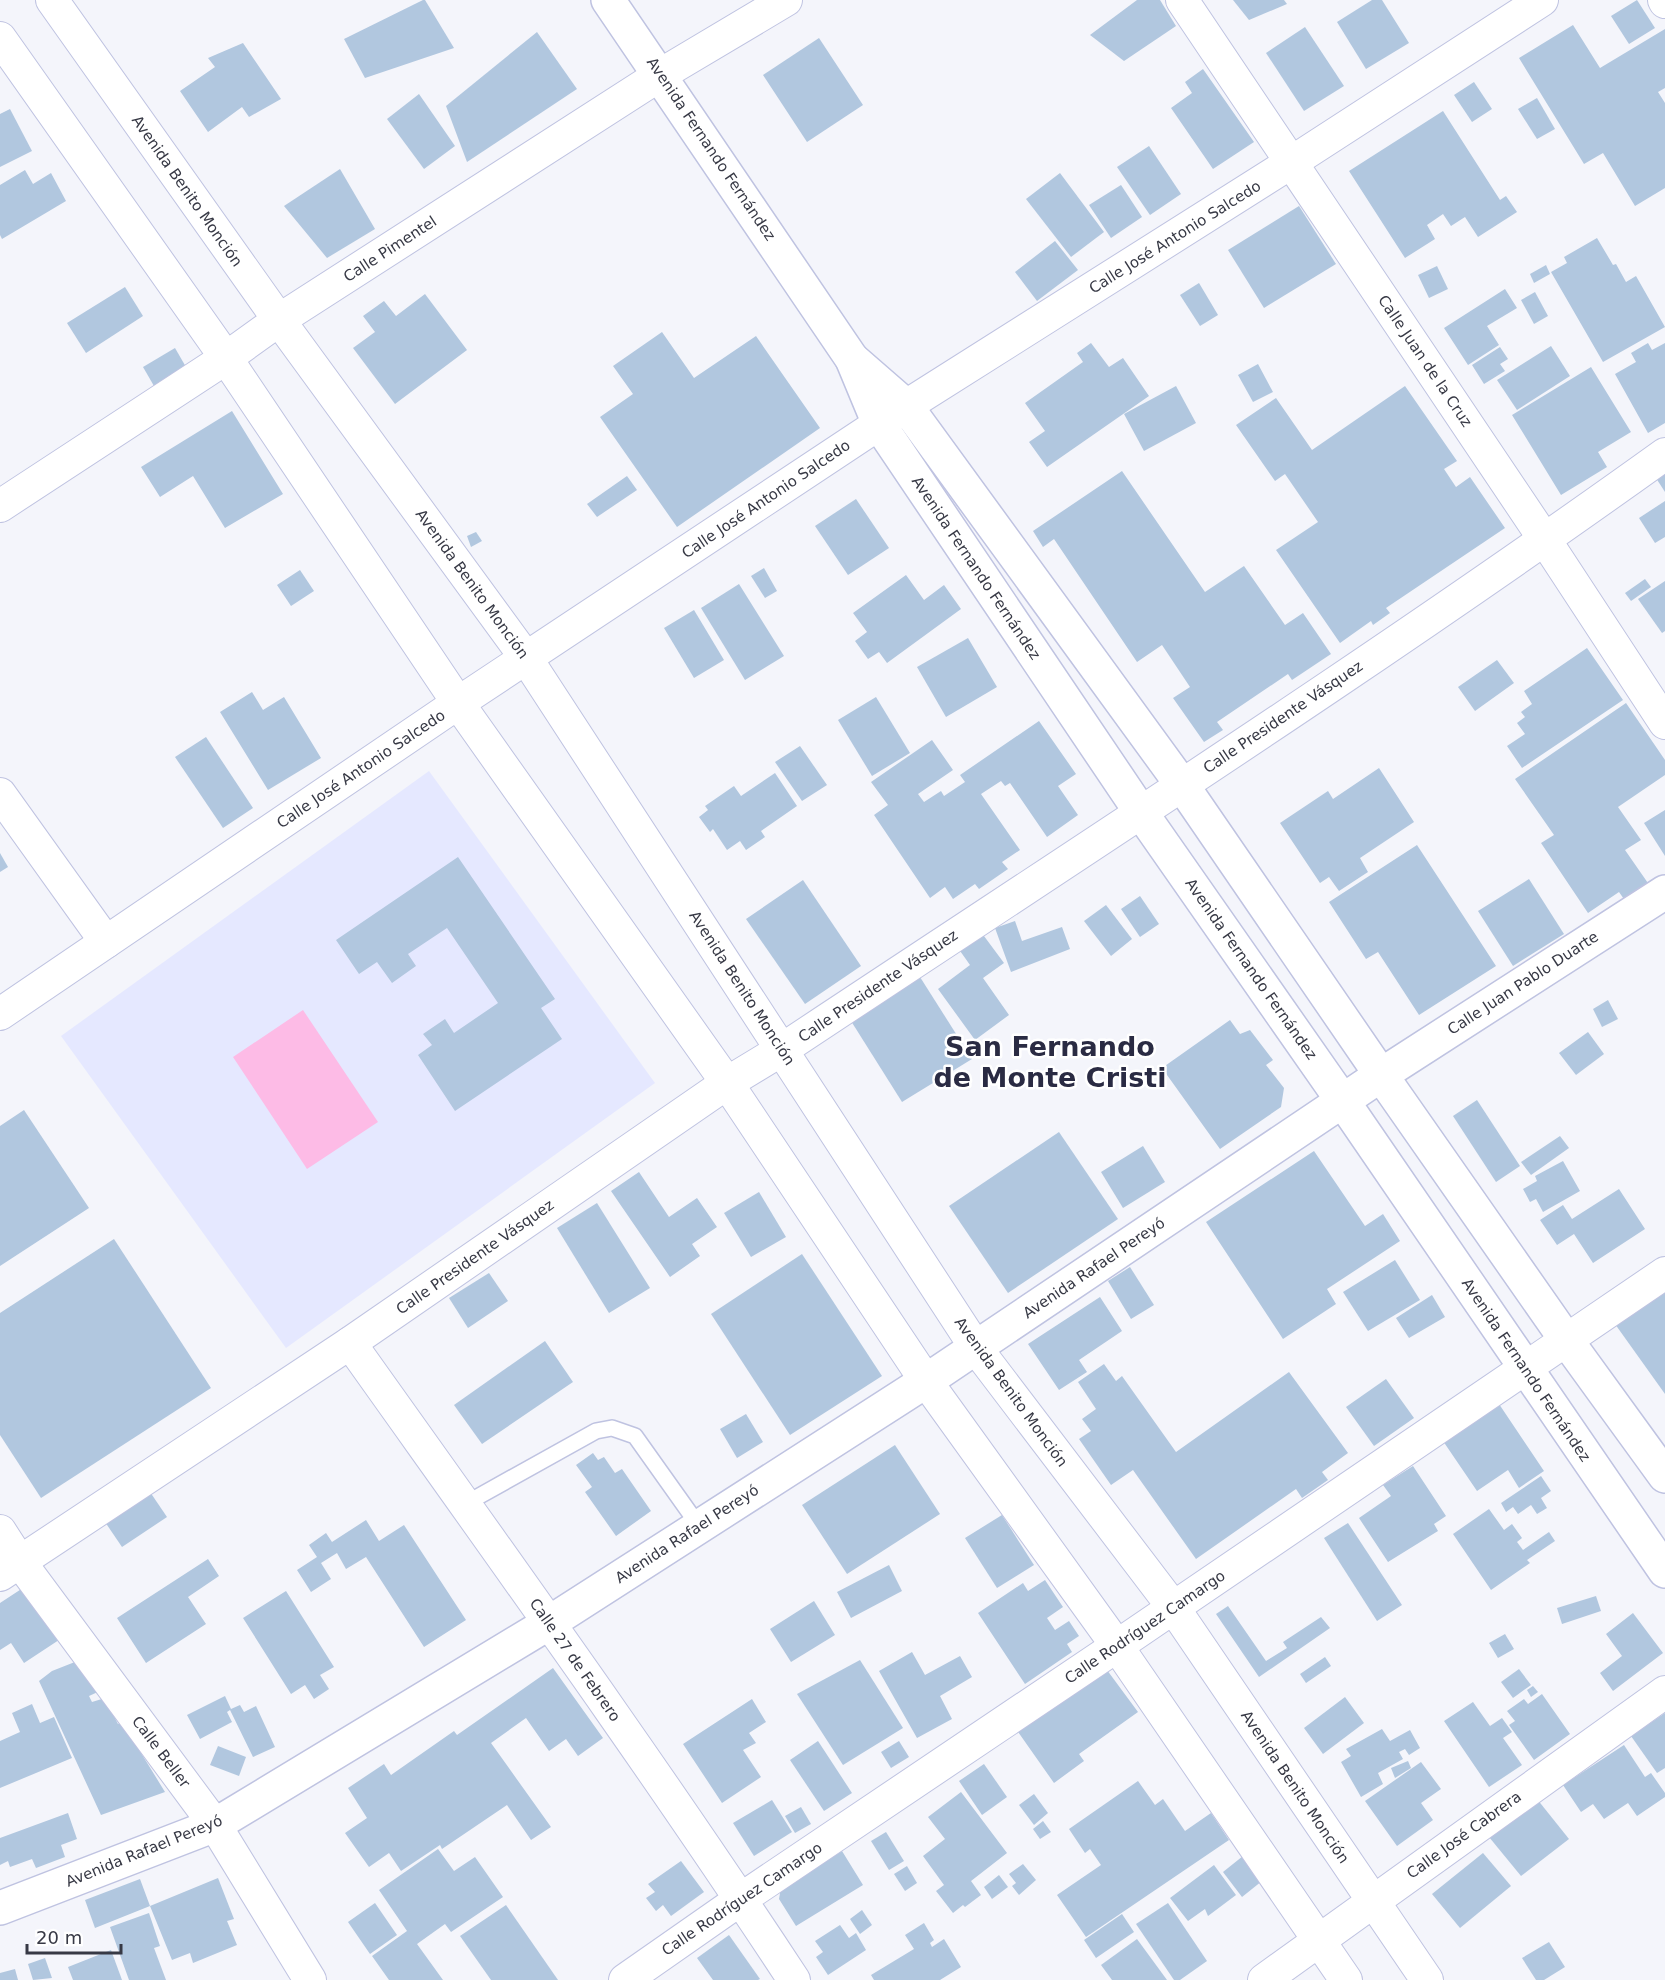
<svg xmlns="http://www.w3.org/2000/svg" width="1665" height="1980" viewBox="0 0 1665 1980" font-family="'DejaVu Sans',sans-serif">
<rect width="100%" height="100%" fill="#f4f5fb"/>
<polygon fill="#e5e8ff" points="429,771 655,1083 286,1348 61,1036"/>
<polygon fill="#fdbbe6" points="303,1010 378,1122 307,1169 233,1057"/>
<g fill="#b1c7df">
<polygon points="423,0 425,0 454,48 365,78 344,39"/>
<polygon points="1137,0 1160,0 1176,26 1124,61 1090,35"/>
<polygon points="1233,0 1284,0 1287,4 1249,20"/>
<polygon points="1372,0 1382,0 1409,43 1366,69 1337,22"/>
<polygon points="1637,0 1655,28 1629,44 1611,16"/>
<polygon points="1573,25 1600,68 1665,29 1665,88 1658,92 1665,103 1665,188 1635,206 1603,153 1584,164 1519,58"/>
<polygon points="1305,27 1344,86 1304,111 1266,53"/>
<polygon points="537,32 577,89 467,162 446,106"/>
<polygon points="819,38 863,105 807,142 763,75"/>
<polygon points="243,43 281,99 249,117 242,107 208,132 180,91 215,67 208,58"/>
<polygon points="1203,69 1254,142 1213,169 1171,108 1192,93 1185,82"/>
<polygon points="1474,82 1492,109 1472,122 1454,95"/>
<polygon points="419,94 455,146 424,169 387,119"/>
<polygon points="1537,98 1555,129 1537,139 1518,109"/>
<polygon points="10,109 32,151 0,167 0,114"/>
<polygon points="1443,111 1500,200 1506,196 1517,212 1478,237 1465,217 1451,226 1443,214 1427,225 1435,239 1405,258 1349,171"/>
<polygon points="1149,146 1181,194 1150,215 1117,167"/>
<polygon points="340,169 375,229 327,258 284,206"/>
<polygon points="25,170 33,184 51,173 66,201 2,239 0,235 0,185"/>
<polygon points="1060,173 1104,232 1071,257 1026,199"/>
<polygon points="1121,185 1142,217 1111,238 1089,205"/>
<polygon points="1299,206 1336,264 1264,308 1228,250"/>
<polygon points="1597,238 1613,265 1616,264 1626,282 1636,276 1665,327 1603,362 1551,272 1567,263 1564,257"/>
<polygon points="1055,241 1078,270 1037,301 1015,272"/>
<polygon points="1546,265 1550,274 1534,283 1530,274"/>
<polygon points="1437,266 1448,289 1429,298 1418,275"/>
<polygon points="1199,283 1218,315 1200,326 1180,295"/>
<polygon points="125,287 143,316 86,353 67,323"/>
<polygon points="1505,289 1517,308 1487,326 1499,345 1468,365 1444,328"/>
<polygon points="1535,292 1548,316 1534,324 1521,300"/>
<polygon points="425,294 467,350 395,404 353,348 375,332 363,316 384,301 396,316"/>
<polygon points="662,332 694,378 756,336 820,428 677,527 600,417 633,394 613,366"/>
<polygon points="1091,343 1109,367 1123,358 1149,396 1047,467 1029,442 1045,431 1025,403 1083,362 1077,353"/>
<polygon points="1648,343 1652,350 1665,343 1665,423 1648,433 1615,374 1636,362 1631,353"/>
<polygon points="1551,346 1570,376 1517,410 1497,380"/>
<polygon points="1500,347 1508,359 1500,364 1505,371 1484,384 1472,365"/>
<polygon points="175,348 186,367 154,386 143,367"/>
<polygon points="1258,364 1273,392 1253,402 1238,375"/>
<polygon points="1591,367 1631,432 1598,452 1607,467 1561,495 1512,415"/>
<polygon points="1176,386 1196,423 1144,451 1124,414"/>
<polygon points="1405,386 1457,461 1444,469 1456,487 1470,477 1505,528 1386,608 1390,613 1373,625 1371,621 1340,643 1276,550 1318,522 1285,474 1275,481 1236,425 1276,398 1312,450"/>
<polygon points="232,411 283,494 225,528 193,476 160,497 141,467"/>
<polygon points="1665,468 1665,492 1654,475"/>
<polygon points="1122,471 1205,592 1244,566 1285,625 1303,613 1331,654 1292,680 1288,674 1217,722 1223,730 1204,742 1173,698 1190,687 1162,645 1137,662 1054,539 1043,547 1033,531"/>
<polygon points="627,476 637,490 597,517 587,504"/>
<polygon points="856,499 889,548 848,575 815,526"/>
<polygon points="1665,501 1665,537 1655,543 1639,518"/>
<polygon points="476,532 482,541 471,547 467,536"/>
<polygon points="764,568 777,591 765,598 751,576"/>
<polygon points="300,570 314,591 291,606 277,585"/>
<polygon points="906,575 924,600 944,585 961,609 887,663 879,652 868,659 855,641 867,632 853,613"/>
<polygon points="1645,579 1651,587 1631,601 1625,593"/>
<polygon points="1665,581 1665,631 1662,633 1638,599"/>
<polygon points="739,584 784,656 745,680 701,608"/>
<polygon points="694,610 724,660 694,678 664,628"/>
<polygon points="968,638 997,687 946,717 917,667"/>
<polygon points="1587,648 1623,700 1522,768 1507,746 1525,734 1517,723 1525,717 1521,712 1532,704 1524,691"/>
<polygon points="1497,660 1514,683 1475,711 1458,687"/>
<polygon points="252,692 263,710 284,697 321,758 268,790 220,712"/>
<polygon points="876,697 910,753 872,776 838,720"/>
<polygon points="1626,703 1665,760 1665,775 1618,807 1641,840 1625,850 1650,886 1626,902 1619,892 1588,913 1541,843 1554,835 1515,779"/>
<polygon points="1039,721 1076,774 1058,786 1078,815 1047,837 1010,783 1005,786 1001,781 981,794 1020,850 1002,862 1008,869 979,889 975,884 953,899 945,887 930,898 874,815 888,805 871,782 932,740 953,770 918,794 924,802 941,791 944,796 965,782 960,775"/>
<polygon points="206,737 253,808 223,828 175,757"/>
<polygon points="800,746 827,785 802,801 775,762"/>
<polygon points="1379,768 1414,822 1360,858 1368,872 1339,891 1329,877 1320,883 1280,823 1328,791 1333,799"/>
<polygon points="775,773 797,806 761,831 765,837 746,850 740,841 727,850 713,829 710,832 699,817 708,810 705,806 734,786 741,796"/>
<polygon points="1665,810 1665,856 1644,823"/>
<polygon points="1417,845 1496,966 1419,1015 1378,952 1366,959 1329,902"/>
<polygon points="0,853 8,867 0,872"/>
<polygon points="458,857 555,999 541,1008 562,1039 455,1111 418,1055 432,1045 423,1034 445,1019 454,1033 498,1003 447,928 408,954 416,966 392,983 377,962 359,974 336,940"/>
<polygon points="1529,879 1564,934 1513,966 1478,911"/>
<polygon points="803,880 861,966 805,1004 746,919"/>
<polygon points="1140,896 1159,924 1140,937 1121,909"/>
<polygon points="1106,905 1132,939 1111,956 1084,921"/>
<polygon points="1015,921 1022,941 1062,927 1070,949 1011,972 995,928"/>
<polygon points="981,932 1004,963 983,978 1009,1015 975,1040 938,989 970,965 958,948"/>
<polygon points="920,977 972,1059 902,1102 851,1021"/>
<polygon points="1608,1000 1618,1019 1602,1027 1593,1009"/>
<polygon points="1230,1020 1240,1034 1250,1030 1273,1060 1266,1065 1284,1088 1281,1107 1220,1149 1162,1068"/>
<polygon points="1588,1032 1604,1054 1576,1075 1559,1053"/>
<polygon points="1477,1100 1520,1166 1496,1182 1453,1116"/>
<polygon points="24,1110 89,1208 0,1266 0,1126"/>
<polygon points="1059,1132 1118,1219 1008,1293 949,1206"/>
<polygon points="1560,1136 1569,1148 1531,1175 1521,1162"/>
<polygon points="1143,1146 1165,1182 1123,1208 1101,1172"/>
<polygon points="1314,1151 1365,1226 1383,1214 1400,1241 1327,1289 1336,1304 1283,1339 1206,1222"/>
<polygon points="1563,1161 1580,1191 1543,1212 1536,1199 1530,1202 1523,1189 1537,1181 1535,1176"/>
<polygon points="639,1172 669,1217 697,1198 717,1227 692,1244 700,1256 670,1277 611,1191"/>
<polygon points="1619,1189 1645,1229 1593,1263 1574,1234 1557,1245 1540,1220 1563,1205 1572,1219"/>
<polygon points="759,1192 786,1237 751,1257 724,1213"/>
<polygon points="597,1203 650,1288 609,1313 557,1228"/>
<polygon points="114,1239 211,1388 41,1498 0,1435 0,1313"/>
<polygon points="802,1254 882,1376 790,1435 711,1314"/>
<polygon points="1395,1260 1420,1300 1368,1331 1343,1292"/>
<polygon points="1130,1267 1154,1305 1131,1319 1108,1281"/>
<polygon points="489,1273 508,1301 468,1328 449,1298"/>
<polygon points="1665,1289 1665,1394 1615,1324"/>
<polygon points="1432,1295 1445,1317 1409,1338 1396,1318"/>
<polygon points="1100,1297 1122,1331 1079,1360 1087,1372 1059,1390 1028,1344"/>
<polygon points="545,1341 573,1382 482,1444 454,1405"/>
<polygon points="1104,1364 1116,1381 1122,1376 1176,1452 1289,1372 1348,1453 1322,1472 1328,1480 1302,1498 1296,1489 1196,1559 1133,1470 1111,1485 1079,1439 1091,1431 1082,1419 1096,1409 1078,1382"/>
<polygon points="1386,1379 1414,1418 1374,1446 1346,1407"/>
<polygon points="1499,1404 1544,1471 1519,1488 1508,1470 1477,1491 1443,1441"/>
<polygon points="746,1414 763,1442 737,1458 720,1429"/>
<polygon points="895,1445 940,1514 847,1574 802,1505"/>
<polygon points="593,1453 598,1460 604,1457 615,1473 622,1469 651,1511 616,1536 585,1492 592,1487 576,1465"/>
<polygon points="1413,1466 1446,1516 1434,1524 1438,1531 1388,1562 1359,1518 1391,1496 1383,1485"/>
<polygon points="1541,1476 1551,1491 1541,1498 1547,1508 1537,1514 1531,1505 1518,1514 1513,1507 1506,1512 1501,1503"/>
<polygon points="148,1489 167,1517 122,1547 103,1519"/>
<polygon points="1489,1509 1504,1530 1512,1524 1522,1538 1517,1542 1523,1550 1549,1532 1555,1541 1527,1560 1530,1563 1491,1590 1453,1534"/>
<polygon points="1002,1515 1034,1565 997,1588 965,1538"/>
<polygon points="366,1520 379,1541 404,1525 466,1620 424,1647 366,1557 346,1569 337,1553 321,1563 331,1579 311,1592 297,1570 317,1557 309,1545 326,1533 332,1542"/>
<polygon points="1348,1523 1402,1605 1377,1621 1324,1538"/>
<polygon points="208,1559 219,1576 188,1597 206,1624 146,1663 117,1618"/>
<polygon points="889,1565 902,1591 851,1618 837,1592"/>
<polygon points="1045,1580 1063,1607 1047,1618 1055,1630 1069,1621 1079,1636 1067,1644 1072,1652 1025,1684 978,1613 1023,1583 1028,1591"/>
<polygon points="29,1584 65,1636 24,1663 11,1643 0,1650 0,1603"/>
<polygon points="286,1591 334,1667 320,1675 329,1689 314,1699 305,1685 291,1694 243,1618"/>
<polygon points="1596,1596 1601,1611 1562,1624 1557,1608"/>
<polygon points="814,1601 835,1635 791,1662 770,1629"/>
<polygon points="1228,1606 1266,1661 1287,1648 1283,1642 1321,1617 1330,1628 1259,1677 1216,1614"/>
<polygon points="1633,1613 1663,1653 1613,1691 1600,1673 1622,1656 1606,1634"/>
<polygon points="1505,1634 1514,1649 1498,1658 1489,1643"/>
<polygon points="912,1652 925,1675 960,1656 972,1677 940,1696 952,1719 917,1738 879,1671"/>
<polygon points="1325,1657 1331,1666 1306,1683 1300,1674"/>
<polygon points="85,1658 100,1691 89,1696 92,1702 105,1698 118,1724 122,1722 165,1792 101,1815 39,1681 52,1671"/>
<polygon points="860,1660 903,1728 843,1765 797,1694"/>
<polygon points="1104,1666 1138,1712 1079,1754 1084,1761 1054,1783 1016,1729"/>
<polygon points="553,1668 603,1738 578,1756 566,1739 549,1751 526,1718 491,1743 551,1827 531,1840 507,1805 442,1849 440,1845 401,1871 389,1853 369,1867 345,1833 367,1818 348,1788 384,1764 391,1775 454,1731 457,1735"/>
<polygon points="1519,1669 1531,1685 1513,1698 1501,1682"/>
<polygon points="1533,1686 1538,1692 1531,1697 1527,1690"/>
<polygon points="1542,1694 1570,1734 1534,1760 1509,1725 1515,1721 1507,1711 1524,1699 1528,1704"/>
<polygon points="225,1696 231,1709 240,1705 244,1712 256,1706 275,1747 253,1757 230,1710 227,1712 232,1722 200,1739 187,1715"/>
<polygon points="1345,1697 1364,1723 1323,1754 1304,1728"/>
<polygon points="752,1699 766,1722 749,1733 756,1743 743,1750 761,1777 722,1803 683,1744"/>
<polygon points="1473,1702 1490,1726 1502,1718 1512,1732 1503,1738 1522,1765 1489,1787 1444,1721"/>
<polygon points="32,1704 40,1723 54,1717 72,1758 0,1788 0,1741 20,1732 12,1713"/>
<polygon points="1665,1713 1665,1768 1657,1773 1631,1736"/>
<polygon points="1382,1729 1390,1741 1410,1730 1420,1748 1409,1755 1405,1749 1399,1752 1403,1759 1378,1773 1383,1784 1361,1797 1341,1762 1351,1756 1346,1749"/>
<polygon points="818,1741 852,1793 824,1811 790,1760"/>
<polygon points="899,1741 909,1757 891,1768 881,1752"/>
<polygon points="1624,1745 1645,1777 1651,1773 1665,1793 1665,1797 1637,1816 1628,1803 1604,1819 1593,1804 1581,1812 1563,1785"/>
<polygon points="218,1746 246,1757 239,1776 210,1765"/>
<polygon points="1408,1761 1411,1768 1395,1778 1391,1768"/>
<polygon points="1421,1762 1441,1789 1421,1803 1433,1820 1397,1846 1365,1801"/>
<polygon points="984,1764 1007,1797 982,1815 959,1781"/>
<polygon points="1138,1781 1155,1805 1163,1799 1185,1831 1211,1813 1229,1840 1086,1937 1057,1895 1101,1865 1090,1849 1085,1853 1069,1829"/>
<polygon points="961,1792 1007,1853 971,1881 981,1895 965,1907 963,1905 953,1913 936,1891 944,1885 923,1856 945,1839 928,1817"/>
<polygon points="1034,1794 1048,1813 1034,1825 1019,1805"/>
<polygon points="1537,1799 1569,1839 1521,1876 1489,1837"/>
<polygon points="772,1800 792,1832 754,1856 733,1823"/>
<polygon points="801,1807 811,1824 795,1833 785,1816"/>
<polygon points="68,1813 77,1839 61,1845 65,1857 36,1868 32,1859 10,1867 8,1861 0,1865 0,1838"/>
<polygon points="1043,1821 1051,1832 1040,1839 1033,1829"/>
<polygon points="886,1832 904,1861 889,1870 871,1841"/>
<polygon points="438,1849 454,1871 475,1857 503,1897 451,1932 445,1924 417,1944 443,1980 389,1980 372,1956 407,1931 379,1890"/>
<polygon points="842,1851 863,1885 796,1926 779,1899 782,1882 820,1865"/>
<polygon points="1483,1853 1511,1886 1460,1928 1432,1894"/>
<polygon points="1243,1856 1262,1881 1242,1897 1223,1872"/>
<polygon points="681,1861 704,1892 671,1916 663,1905 656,1911 646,1898 655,1892 648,1884"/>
<polygon points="1023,1864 1036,1880 1019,1895 1012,1886 1016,1883 1009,1874"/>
<polygon points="1214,1865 1236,1895 1208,1916 1205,1909 1188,1921 1170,1898"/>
<polygon points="907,1866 917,1883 905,1891 894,1874"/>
<polygon points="999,1875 1008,1887 992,1899 984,1887"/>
<polygon points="218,1878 234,1919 227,1921 237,1945 193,1963 190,1953 172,1960 150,1906 95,1928 85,1900 140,1879 150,1906"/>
<polygon points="375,1903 397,1935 370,1954 348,1922"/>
<polygon points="1168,1903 1207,1961 1180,1980 1174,1980 1136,1924"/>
<polygon points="506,1905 558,1980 491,1980 460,1936"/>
<polygon points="862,1910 872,1925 860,1934 850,1919"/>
<polygon points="149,1913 160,1946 154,1948 166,1980 129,1980 110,1927"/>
<polygon points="1122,1914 1134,1932 1096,1958 1084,1940"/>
<polygon points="924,1923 934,1940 930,1943 932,1947 944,1939 961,1967 940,1980 874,1980 871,1975 914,1949 905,1935"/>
<polygon points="840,1925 849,1938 856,1933 866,1950 828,1975 816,1957 823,1952 815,1941"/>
<polygon points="729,1935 760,1979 758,1980 713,1980 697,1958"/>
<polygon points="1137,1939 1167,1980 1112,1980 1101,1965"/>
<polygon points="1549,1942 1565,1967 1544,1980 1536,1980 1522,1958"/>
<polygon points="111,1950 122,1980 73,1980 68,1967"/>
<polygon points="45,1958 52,1978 33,1980 28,1964"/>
<polygon points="15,1969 18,1980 0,1980 0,1973"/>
</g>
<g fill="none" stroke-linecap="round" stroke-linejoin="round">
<g stroke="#bfc3e1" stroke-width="18">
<polyline id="service" points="465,1504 596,1431 612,1428 635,1436 699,1526"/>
</g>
<g stroke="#bfc3e1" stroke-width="34">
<g id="minor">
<polyline points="52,0 279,320 526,658 976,1348 1173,1607 1427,1980"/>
<polyline points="1182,0 1545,540 1665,723"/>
<polyline points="1664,0 1665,2"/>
<polyline points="0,38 226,358 458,703 727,1083 926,1381 1117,1646 1346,1980"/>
<polyline points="0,506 226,358 279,320 660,75 786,0"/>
<polyline points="0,794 106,942"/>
<polyline points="0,1014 458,703 906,406 1292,162 1542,0"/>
<path d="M350,1343C500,1554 652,1764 794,1980"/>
<polyline points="0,1531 20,1562 215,1825 310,1980"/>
<path d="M0,1575L350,1343L727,1083L783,1049C1078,853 1377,661 1665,454"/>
<polyline points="625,1980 741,1899 1117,1646 1665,1273"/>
<polyline points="1264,1980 1665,1692"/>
</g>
</g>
<g stroke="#bfc3e1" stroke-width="36">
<polyline id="tertiary" points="1381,1075 1665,892"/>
</g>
<g stroke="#bfc3e1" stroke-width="36">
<g id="secondary">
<polyline points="1381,1075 1567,1341 1665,1476"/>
<polyline points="1342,1100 1665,1571"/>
</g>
</g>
<g stroke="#bfc3e1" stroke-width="36">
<g id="primary">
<polyline points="608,0 852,359 879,424 1140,811 1342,1100"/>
<polyline points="0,1908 215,1825 549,1623 926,1381 1381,1075 1182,785 906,406 852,359"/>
</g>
</g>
<use href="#service" stroke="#fff" stroke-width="15"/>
<use href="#minor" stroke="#fff" stroke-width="32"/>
<use href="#tertiary" stroke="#fff" stroke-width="33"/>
<use href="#secondary" stroke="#fff" stroke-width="33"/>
<use href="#primary" stroke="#fff" stroke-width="33"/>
</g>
<g text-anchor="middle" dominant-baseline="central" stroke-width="5" stroke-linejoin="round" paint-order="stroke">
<g font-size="15" fill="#373945" stroke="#fff">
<text transform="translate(711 149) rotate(56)">Avenida Fernando Fernández</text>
<text transform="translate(187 191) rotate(55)">Avenida Benito Monción</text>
<text transform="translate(1175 237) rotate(-32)">Calle José Antonio Salcedo</text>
<text transform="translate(390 249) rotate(-33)">Calle Pimentel</text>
<text transform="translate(1425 361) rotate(56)">Calle Juan de la Cruz</text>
<text transform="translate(766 499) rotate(-34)">Calle José Antonio Salcedo</text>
<text transform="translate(976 568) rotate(56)">Avenida Fernando Fernández</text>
<text transform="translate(472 584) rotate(54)">Avenida Benito Monción</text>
<text transform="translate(1283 717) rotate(-34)">Calle Presidente Vásquez</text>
<text transform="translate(361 769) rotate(-34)">Calle José Antonio Salcedo</text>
<text transform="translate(1251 969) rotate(55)">Avenida Fernando Fernández</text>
<text transform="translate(1523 983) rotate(-33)">Calle Juan Pablo Duarte</text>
<text transform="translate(878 986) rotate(-34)">Calle Presidente Vásquez</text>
<text transform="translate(742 988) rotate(57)">Avenida Benito Monción</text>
<text transform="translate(475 1257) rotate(-35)">Calle Presidente Vásquez</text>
<text transform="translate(1094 1268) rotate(-34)">Avenida Rafael Pereyó</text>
<text transform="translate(1526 1370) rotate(56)">Avenida Fernando Fernández</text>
<text transform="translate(1011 1392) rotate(54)">Avenida Benito Monción</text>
<text transform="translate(687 1534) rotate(-33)">Avenida Rafael Pereyó</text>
<text transform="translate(1145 1627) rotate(-34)">Calle Rodríguez Camargo</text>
<text transform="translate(575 1660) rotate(55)">Calle 27 de Febrero</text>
<text transform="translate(161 1752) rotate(53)">Calle Beller</text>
<text transform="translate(1295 1787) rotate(56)">Avenida Benito Monción</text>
<text transform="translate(1464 1835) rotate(-36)">Calle José Cabrera</text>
<text transform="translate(144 1851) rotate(-22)">Avenida Rafael Pereyó</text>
<text transform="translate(742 1899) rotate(-34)">Calle Rodríguez Camargo</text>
</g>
<g font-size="27" font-weight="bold" fill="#2a2b43" stroke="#fff">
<text x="1050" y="1046">San Fernando<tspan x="1050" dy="31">de Monte Cristi</tspan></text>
</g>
</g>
<path d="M27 1944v9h94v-9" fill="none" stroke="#373945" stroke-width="3"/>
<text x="36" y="1944" font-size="18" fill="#373945" stroke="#ffffff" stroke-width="4.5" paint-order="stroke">20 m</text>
</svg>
